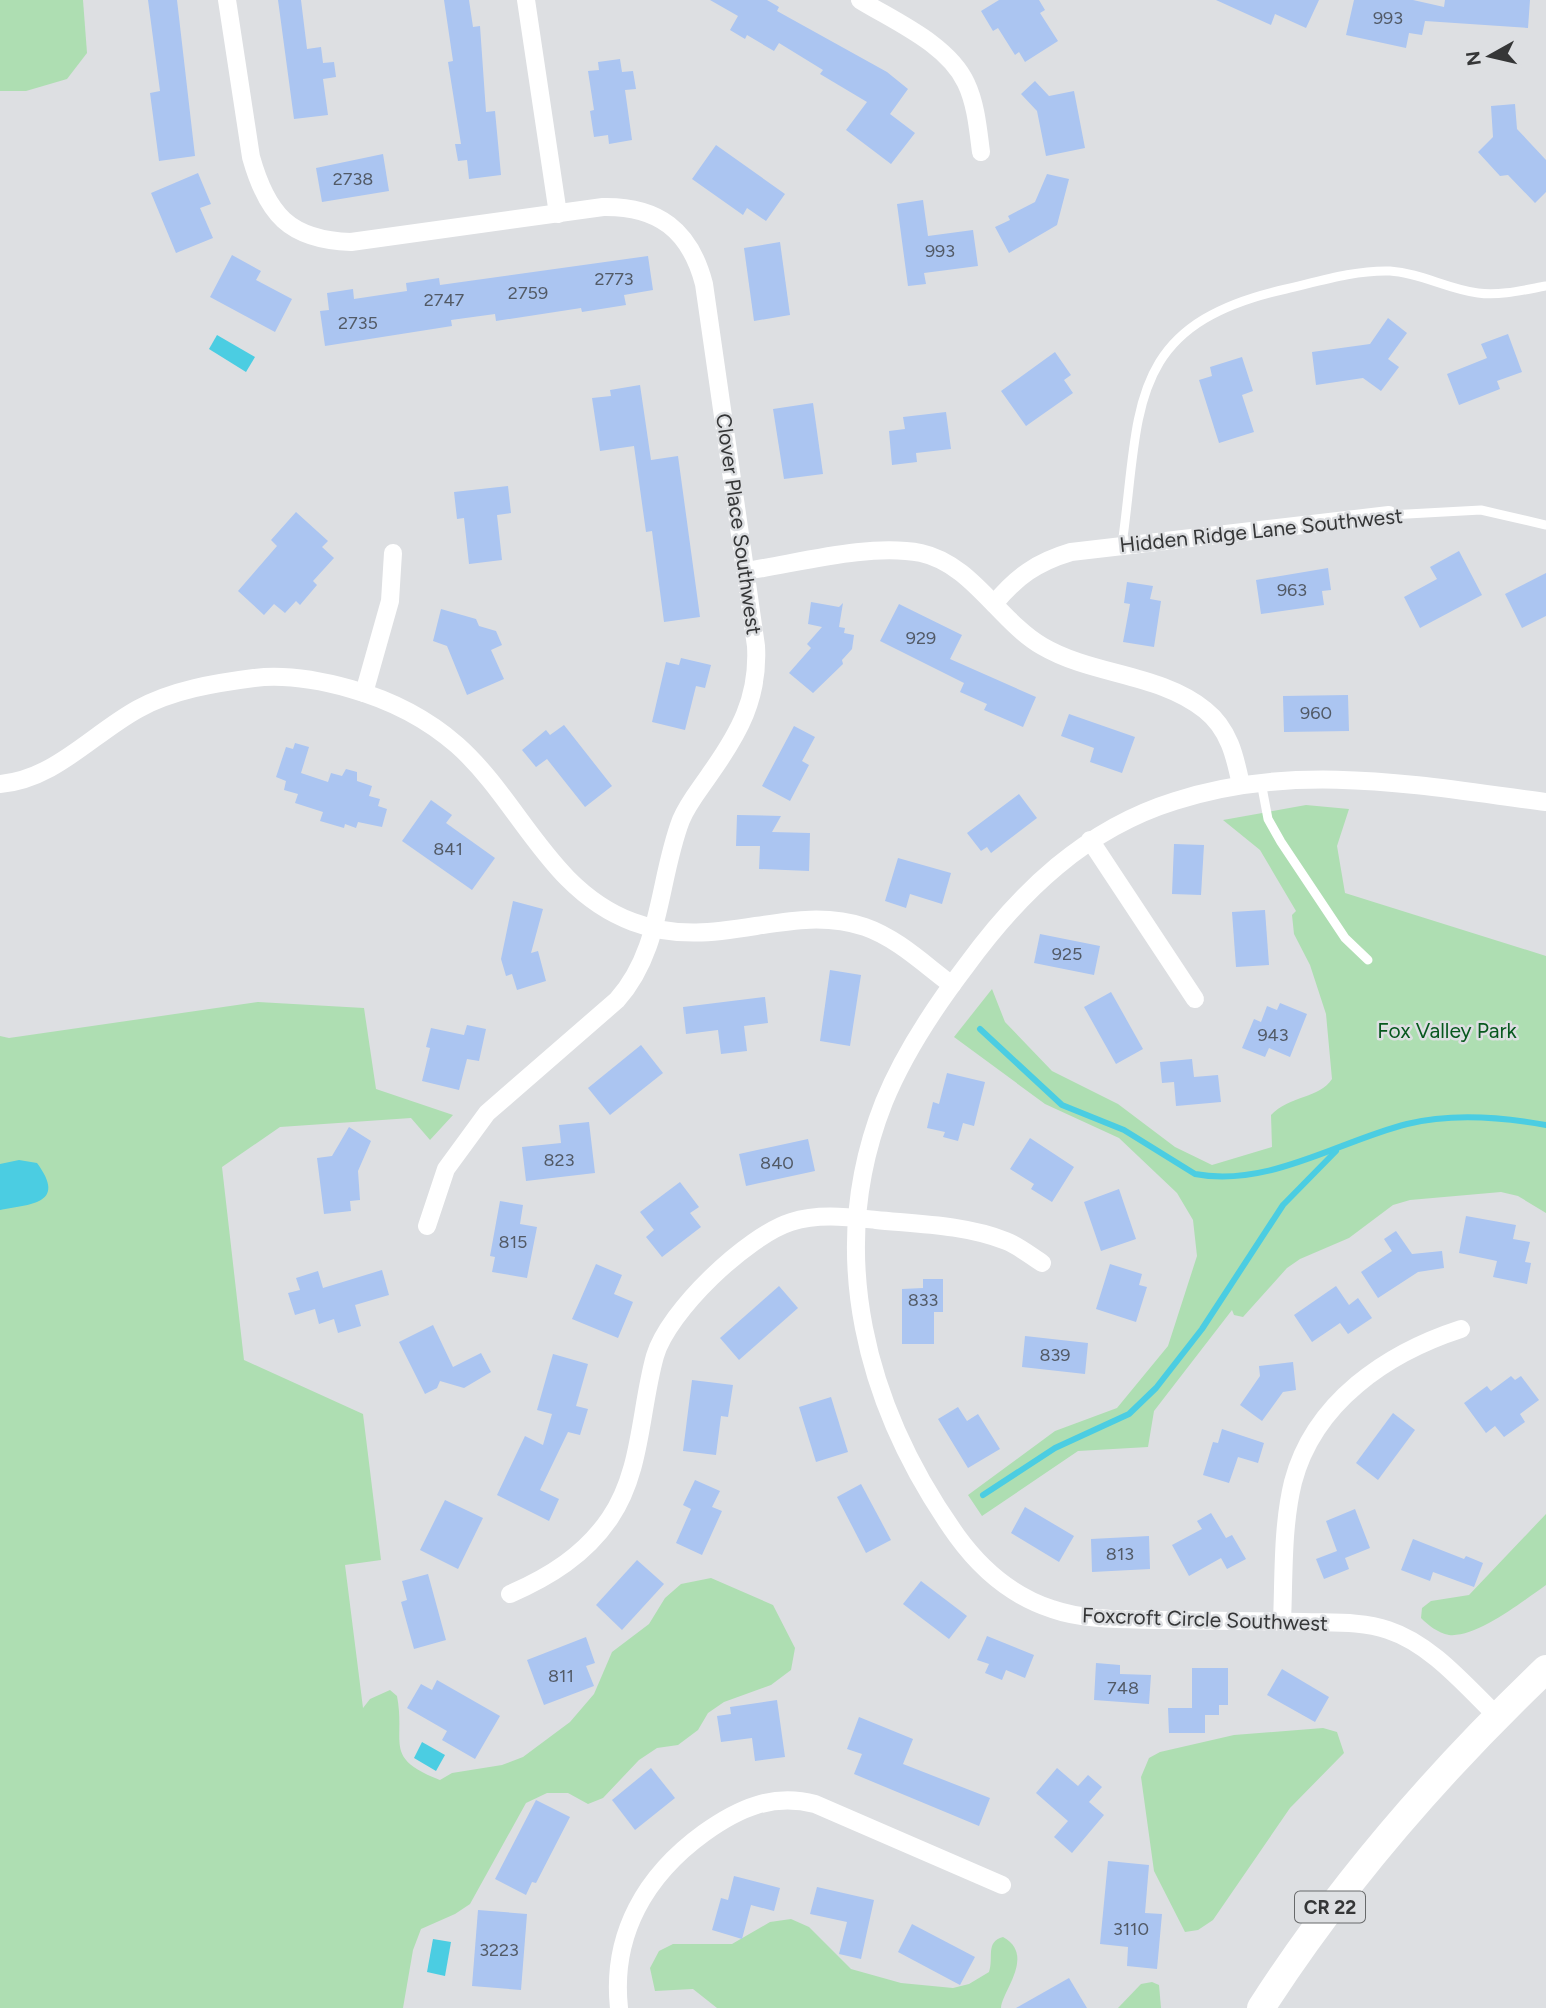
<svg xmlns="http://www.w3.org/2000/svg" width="1546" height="2008" viewBox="0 0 1546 2008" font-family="Figtree,sans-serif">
<rect width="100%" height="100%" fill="#dddfe2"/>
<g fill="#aedeb2">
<polygon points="0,0 83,0 87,53 67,79 26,91 0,91"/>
<path d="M1306,805L1349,809L1337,846L1345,893L1546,956V1213L1518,1196L1501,1192L1410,1200L1393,1205L1349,1238L1300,1259L1287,1268L1243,1317L1234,1315L1232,1310L1154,1411L1148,1447L1078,1451L982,1516L968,1495L1055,1431L1117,1408L1168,1346L1197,1256L1193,1220L1177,1193L1119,1138L1045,1104L954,1037L992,989L1005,1022L1052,1071L1118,1104L1175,1147L1212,1165L1272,1147L1271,1115C1289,1096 1320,1098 1332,1079L1326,1014L1310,965L1294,934L1292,915L1296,911L1260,850L1223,820Z"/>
<path d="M258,1002L364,1008L376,1089L453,1115L430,1140L411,1118L280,1127L222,1167L244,1360L363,1414L381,1560L345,1565L363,1708L370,1699L390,1690L397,1696C406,1743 382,1758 440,1780L452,1773L502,1765L523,1757L570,1722L594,1694L612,1652L649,1624L665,1598L681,1584L711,1578L773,1605L795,1648L791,1670L771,1685L724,1702L708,1713L698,1730L678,1745L657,1748L639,1760L603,1798L588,1804L568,1793H547L526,1803L470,1904L455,1914L421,1929L413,1950L403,2008H0V1036L9,1038Z"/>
<path d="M1546,1514V1585C1523,1601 1477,1638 1449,1635C1438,1633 1428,1625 1421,1618L1422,1608L1431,1601L1469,1595Z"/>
<polygon points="1323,1728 1337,1732 1344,1753 1290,1808 1213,1920 1198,1930 1185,1932 1154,1871 1141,1777 1149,1758 1160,1752 1234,1735"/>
<path d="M791,1919L809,1927L851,1969L901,1983L953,1988L969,1984L989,1972C994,1957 985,1942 1003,1937C1036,1955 1002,1991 1001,2008H717L693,1989L655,1991L650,1968L659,1951L673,1944H732L770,1922Z"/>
<polygon points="1152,1982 1159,1985 1161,2008 1118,2008 1141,1984"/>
</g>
<g fill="#4bcde2">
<polygon points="217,335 255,357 246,372 209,349"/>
<path d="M19,1160L37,1163C68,1205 29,1204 0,1210V1164Z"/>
<polygon points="422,1742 445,1755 436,1771 414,1758"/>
<polygon points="433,1939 451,1942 445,1976 427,1972"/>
</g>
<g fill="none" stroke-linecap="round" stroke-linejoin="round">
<g stroke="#4bcde2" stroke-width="6">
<path d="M980,1029L1062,1105L1124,1130L1195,1174C1268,1188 1339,1141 1407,1124C1451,1113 1502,1117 1546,1125"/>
<polyline points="983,1495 1055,1448 1129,1414 1156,1388 1202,1329 1283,1205 1336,1151"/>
</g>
</g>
<g fill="#abc5f1">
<polygon points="148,0 177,0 195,156 159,161 150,93 160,91"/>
<polygon points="278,0 301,0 307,49 321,47 323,63 334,62 336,77 323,79 328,115 294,119"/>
<polygon points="444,0 469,0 473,27 480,26 486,112 495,111 501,175 469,179 467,160 458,161 455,144 461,144 448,62 453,61"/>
<polygon points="710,0 767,0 779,7 777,11 887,72 908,89 890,114 915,133 891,164 846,130 867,102 820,74 823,70 779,43 774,51 747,35 745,39 730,30 738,16"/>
<polygon points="999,0 1039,0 1045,10 1040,13 1058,41 1025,62 1019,52 1015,55 998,28 993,31 981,11"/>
<polygon points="1216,0 1319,0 1306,28 1275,14 1271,25"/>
<polygon points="1354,0 1413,0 1444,7 1445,0 1530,0 1528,28 1425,21 1422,35 1409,33 1406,48 1346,35"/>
<polygon points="620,59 622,72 633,71 636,89 625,90 632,140 609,144 608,135 594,137 590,111 594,110 588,71 599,70 598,62"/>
<polygon points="1035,81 1049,96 1074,91 1085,148 1046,156 1037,111 1021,94"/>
<polygon points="1515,104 1517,129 1546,160 1546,192 1535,203 1508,175 1500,176 1478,152 1493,137 1491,106"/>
<polygon points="716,145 785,194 766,221 747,208 743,215 692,179"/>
<polygon points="383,154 389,191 322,202 316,168"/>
<polygon points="198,173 211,204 200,208 213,238 176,253 151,193"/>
<polygon points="1047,174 1069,179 1057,225 1009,253 995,227 1010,220 1008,216 1035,202"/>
<polygon points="923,200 928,236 973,230 978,266 924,273 926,284 908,286 897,204"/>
<polygon points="780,242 790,315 754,321 744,248"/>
<polygon points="232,255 261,271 256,280 292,299 275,332 210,297"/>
<polygon points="648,256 653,290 624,295 626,305 582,312 581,308 496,321 495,314 451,320 452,326 325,346 320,311 329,310 327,293 353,289 354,299 407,291 406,283 439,278 440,285"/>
<polygon points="1388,318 1407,333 1388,359 1399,367 1381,391 1363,378 1316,385 1312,352 1370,344"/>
<polygon points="1508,334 1522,372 1497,381 1500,389 1459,405 1447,374 1487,358 1481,344"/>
<polygon points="1055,352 1071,375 1064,380 1073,393 1026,426 1001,391"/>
<polygon points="1242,357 1253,391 1242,395 1254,432 1219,443 1199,380 1212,376 1210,367"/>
<polygon points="640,385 651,460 678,456 700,617 664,622 652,531 646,532 634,446 600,451 592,398 611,396 610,390"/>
<polygon points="813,403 823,474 784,479 773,409"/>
<polygon points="946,412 951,449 916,453 917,462 892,465 889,431 905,429 903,417"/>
<polygon points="508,486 511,513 497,515 502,560 469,564 464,518 457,519 454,492"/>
<polygon points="296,512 328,541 322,547 334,558 313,581 317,585 300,605 296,601 285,613 274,604 264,615 238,591 277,546 271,540"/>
<polygon points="1459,551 1482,595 1420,628 1404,597 1437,579 1430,567"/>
<polygon points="1328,568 1331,590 1322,591 1324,605 1261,614 1256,580"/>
<polygon points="1546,573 1546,616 1522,628 1505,594"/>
<polygon points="1127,582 1153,586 1150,599 1161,601 1154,647 1123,642 1130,604 1124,603"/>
<polygon points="811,602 839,607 843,603 839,627 845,628 844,633 854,635 852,649 842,660 843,664 813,693 789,673 811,648 807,644 822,627 808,624"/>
<polygon points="899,604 962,635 950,659 1036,697 1023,727 984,710 987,704 960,692 964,683 880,641"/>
<polygon points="441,609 476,619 479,626 496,631 502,645 491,650 504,679 467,695 447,646 433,641"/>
<polygon points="681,658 711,665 705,688 696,686 685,730 652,722 666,662 679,665"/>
<polygon points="1348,695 1349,731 1284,732 1283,696"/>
<polygon points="1069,714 1135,737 1122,773 1090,762 1094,748 1061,736"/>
<polygon points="564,725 612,786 585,807 547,759 536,767 522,750 546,730 550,735"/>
<polygon points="794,726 815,737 802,761 809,765 790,801 762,786"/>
<polygon points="295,743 309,747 301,773 328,782 331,773 342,776 346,769 357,772 357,781 372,786 369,796 380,799 378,806 387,809 382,827 358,822 356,828 345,824 344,828 320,821 323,812 295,803 298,794 284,790 286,781 276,777 286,747 293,749"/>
<polygon points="1019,794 1037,818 991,853 987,847 981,851 967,833"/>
<polygon points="431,800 452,815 446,823 495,858 472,890 402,841"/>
<polygon points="737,815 781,816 772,832 810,833 809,871 759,869 760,846 736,846"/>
<polygon points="1174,844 1204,845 1201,895 1172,894"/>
<polygon points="898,858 951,873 942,904 910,894 906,908 885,901"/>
<polygon points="513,901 543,909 531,953 538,951 546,981 517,990 512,974 506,976 501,959"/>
<polygon points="1265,910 1269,965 1236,967 1232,912"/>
<polygon points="1040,934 1100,946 1094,975 1034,963"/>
<polygon points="830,970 861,975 850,1046 820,1041"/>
<polygon points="1111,992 1143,1049 1116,1064 1084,1007"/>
<polygon points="765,997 768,1023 744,1026 747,1051 721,1054 718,1030 686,1034 683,1007"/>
<polygon points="1280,1003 1307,1014 1290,1057 1269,1048 1265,1057 1242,1048 1254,1019 1261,1022 1267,1006 1277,1010"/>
<polygon points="467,1025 486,1029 479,1061 467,1059 459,1090 422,1081 430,1048 426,1047 431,1028 464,1035"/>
<polygon points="641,1045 663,1073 610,1115 588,1088"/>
<polygon points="1192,1059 1194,1077 1218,1075 1221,1102 1176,1106 1174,1082 1162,1083 1160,1062"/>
<polygon points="947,1073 985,1082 974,1126 963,1123 958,1141 943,1137 945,1132 927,1128 933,1102 939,1104"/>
<polygon points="589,1122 595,1173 526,1181 522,1147 561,1143 559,1125"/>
<polygon points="349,1127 371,1141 358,1171 360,1200 350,1201 351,1211 324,1214 317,1158 332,1156"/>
<polygon points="1030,1138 1074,1167 1052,1202 1031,1189 1034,1184 1010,1169"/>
<polygon points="808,1139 815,1171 746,1186 739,1154"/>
<polygon points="680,1182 699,1207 690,1213 701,1227 662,1257 646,1237 654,1230 640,1212"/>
<polygon points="1119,1189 1136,1239 1101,1251 1084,1202"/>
<polygon points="500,1201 523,1205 520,1224 537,1227 527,1278 492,1272 495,1257 490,1256"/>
<polygon points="1466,1216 1516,1225 1513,1239 1530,1242 1525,1262 1531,1263 1527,1284 1493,1277 1497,1261 1459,1253"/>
<polygon points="1396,1231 1412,1254 1442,1251 1444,1268 1418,1272 1378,1298 1361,1272 1392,1251 1384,1239"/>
<polygon points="596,1264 622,1275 614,1294 633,1302 618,1338 572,1319"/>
<polygon points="1110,1264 1142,1274 1139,1285 1147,1287 1136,1322 1096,1309"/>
<polygon points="382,1270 389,1295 355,1305 361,1326 338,1333 334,1319 319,1324 315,1309 295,1315 288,1293 300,1290 296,1278 318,1271 323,1288"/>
<polygon points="923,1279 943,1279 943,1312 934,1312 934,1344 902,1344 902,1289 923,1288"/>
<polygon points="779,1286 798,1308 739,1360 720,1338"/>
<polygon points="1336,1286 1349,1305 1358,1298 1372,1318 1348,1334 1340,1323 1312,1342 1294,1315"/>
<polygon points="433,1325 453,1367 481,1353 491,1372 464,1388 440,1381 437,1388 425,1394 399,1342"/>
<polygon points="1025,1336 1088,1343 1085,1374 1022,1367"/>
<polygon points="553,1354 588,1364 576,1406 588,1409 580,1435 568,1432 540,1490 559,1499 549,1521 497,1495 525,1436 543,1445 552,1414 537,1410"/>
<polygon points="1293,1362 1296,1390 1283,1392 1262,1421 1240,1405 1260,1376 1259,1366"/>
<polygon points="1511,1376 1515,1380 1521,1376 1539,1400 1520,1414 1525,1422 1504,1437 1495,1426 1486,1433 1464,1403 1487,1386 1491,1391"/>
<polygon points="692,1380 733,1385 728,1417 721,1416 716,1455 683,1451"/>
<polygon points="831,1397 848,1452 816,1462 799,1407"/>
<polygon points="958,1407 967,1421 978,1414 1000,1449 968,1468 938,1419"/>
<polygon points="1393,1413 1415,1430 1378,1480 1356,1463"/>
<polygon points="1222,1429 1264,1443 1258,1463 1238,1457 1229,1483 1203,1475 1213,1442 1218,1443"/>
<polygon points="695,1480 720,1491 712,1507 722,1511 702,1555 676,1543 691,1509 683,1505"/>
<polygon points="861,1484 891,1540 866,1553 837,1497"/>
<polygon points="445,1500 483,1518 458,1569 420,1550"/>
<polygon points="1025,1507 1074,1536 1059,1562 1011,1533"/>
<polygon points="1355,1509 1370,1548 1345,1558 1349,1569 1324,1579 1316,1559 1337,1551 1326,1521"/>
<polygon points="1211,1513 1226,1538 1232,1535 1246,1559 1227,1569 1221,1558 1189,1576 1172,1545 1202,1529 1197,1521"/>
<polygon points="1149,1536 1150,1569 1092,1572 1091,1539"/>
<polygon points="1413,1539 1464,1559 1466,1556 1483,1563 1474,1587 1433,1572 1430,1581 1401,1570"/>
<polygon points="637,1560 664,1584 622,1630 596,1605"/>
<polygon points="428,1574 446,1640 414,1649 401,1602 407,1600 402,1581"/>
<polygon points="921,1581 967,1616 949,1639 903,1604"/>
<polygon points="987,1636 1034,1655 1025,1678 1006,1670 1002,1680 985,1673 989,1664 977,1660"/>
<polygon points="586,1637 595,1663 586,1666 594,1686 544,1705 527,1660"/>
<polygon points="1096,1663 1120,1665 1120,1674 1151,1675 1149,1704 1094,1700"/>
<polygon points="1192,1668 1228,1668 1228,1705 1219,1705 1219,1715 1205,1715 1205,1733 1169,1733 1168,1708 1192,1708"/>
<polygon points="1282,1669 1329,1697 1315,1722 1267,1695"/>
<polygon points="437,1680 500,1716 475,1759 442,1740 447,1731 407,1708 421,1684 432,1690"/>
<polygon points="777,1700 785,1757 755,1761 752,1738 721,1742 717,1716 731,1714 730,1707"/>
<polygon points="859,1717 913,1739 903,1764 990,1798 979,1826 854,1774 862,1754 847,1749"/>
<polygon points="651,1768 675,1798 635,1830 612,1800"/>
<polygon points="1057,1768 1078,1786 1088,1775 1102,1787 1089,1802 1104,1815 1072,1853 1054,1837 1068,1821 1036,1793"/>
<polygon points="536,1800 570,1817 536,1883 532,1882 526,1895 495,1879"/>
<polygon points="1108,1861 1149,1865 1145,1913 1162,1914 1157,1969 1127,1966 1128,1947 1100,1944"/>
<polygon points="734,1876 780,1888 774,1911 751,1905 742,1939 712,1930 721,1898 728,1900"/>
<polygon points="817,1887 874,1900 861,1959 839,1954 847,1922 810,1914"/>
<polygon points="478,1910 527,1914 521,1990 472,1986"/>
<polygon points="912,1924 975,1957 960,1985 898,1952"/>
<polygon points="1069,1978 1087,2008 1016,2008"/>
</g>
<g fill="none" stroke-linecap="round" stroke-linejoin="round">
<g stroke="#fff" stroke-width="9">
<polyline points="1389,515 1481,510 1546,525"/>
<path d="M1122,545C1141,410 1124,325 1286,289C1320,281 1355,270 1390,271C1421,273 1447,289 1478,293C1500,296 1524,290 1546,286"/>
<polyline points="1261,782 1268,819 1281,842 1345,938 1368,960"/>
</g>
<g stroke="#fff" stroke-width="18">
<path d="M227,0L251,157C267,214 289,240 351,242L603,207C658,206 690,230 704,284L756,646C759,698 739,733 710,774C700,789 688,803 681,820C658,880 662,950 617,1000L487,1113L446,1169L427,1226"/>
<polyline points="526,0 558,214"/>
<path d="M860,0C894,21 948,44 966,83C976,104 978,129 981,152"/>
<path d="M746,571C799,563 869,543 921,553C972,564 999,621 1042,646C1093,676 1159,673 1205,710C1229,729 1235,756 1241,785"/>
<path d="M994,604C1016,577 1037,562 1071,552L1389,515"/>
<polyline points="364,693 390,601 393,553"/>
<path d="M0,784C55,779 91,735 138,709C172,690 215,683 254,678C287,674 319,680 351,689C390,700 426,718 457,745C520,801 549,891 633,922C717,954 787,901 865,927C897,938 925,965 952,985"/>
<polyline points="1090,840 1195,999"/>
<path d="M510,1594C549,1577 585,1555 610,1518C642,1471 640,1409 655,1356C668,1311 747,1236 791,1222C819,1213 848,1217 876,1220C918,1224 966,1225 1006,1241C1019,1246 1031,1256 1042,1263"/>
<path d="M1282,1622C1284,1576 1282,1527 1293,1482C1314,1402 1387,1353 1461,1329"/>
<path d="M1497,1716C1465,1685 1431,1644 1388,1630C1362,1621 1331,1623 1304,1622C1257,1621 1210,1621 1163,1620C1127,1619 1086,1621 1052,1609C1012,1596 981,1569 957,1536C866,1408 824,1253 884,1102C904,1053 934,1008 966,966C1020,892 1085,829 1175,801C1298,761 1421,786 1546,802"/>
<path d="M619,2008C611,1934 646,1875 704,1833C739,1808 773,1793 815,1804L1002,1885"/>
</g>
<path stroke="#fff" stroke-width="28" d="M1261,2008C1342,1882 1438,1772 1546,1669"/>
</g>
<g text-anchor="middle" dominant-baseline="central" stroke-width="5" stroke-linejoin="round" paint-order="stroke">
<g font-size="18" fill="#525a66">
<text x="1388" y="18">993</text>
<text x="353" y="179">2738</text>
<text x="940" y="251">993</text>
<text x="614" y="279">2773</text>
<text x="528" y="293">2759</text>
<text x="444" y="300">2747</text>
<text x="358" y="323">2735</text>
<text x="1292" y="590">963</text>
<text x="921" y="638">929</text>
<text x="1316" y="713">960</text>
<text x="448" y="849">841</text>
<text x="1067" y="954">925</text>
<text x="1273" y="1035">943</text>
<text x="559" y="1160">823</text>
<text x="777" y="1163">840</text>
<text x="513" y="1242">815</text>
<text x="923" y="1300">833</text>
<text x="1055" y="1355">839</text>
<text x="1120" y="1554">813</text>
<text x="561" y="1676">811</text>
<text x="1123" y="1688">748</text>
<text x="1131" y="1929">3110</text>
<text x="499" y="1950">3223</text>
</g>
<rect fill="#dddfe2" stroke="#67696a" stroke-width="2" x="1295" y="1891.5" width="70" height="31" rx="5"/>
<g font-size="19" font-weight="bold" fill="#353637">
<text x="1330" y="1907">CR 22</text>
</g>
<g font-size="21" fill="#353637" stroke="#dddfe2">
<text transform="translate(739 524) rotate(82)">Clover Place Southwest</text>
<text transform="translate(1261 530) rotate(-6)">Hidden Ridge Lane Southwest</text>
<text transform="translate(1205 1619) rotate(2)">Foxcroft Circle Southwest</text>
</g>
<g font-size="21" fill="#07581e" stroke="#dddfe2">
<text x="1447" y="1030">Fox Valley Park</text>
</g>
</g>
<g transform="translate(1490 56) rotate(262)" stroke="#dddfe2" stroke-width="5" paint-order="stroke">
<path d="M0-5L12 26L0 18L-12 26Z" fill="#353637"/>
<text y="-10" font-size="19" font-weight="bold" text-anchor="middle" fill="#353637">N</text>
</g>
</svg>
